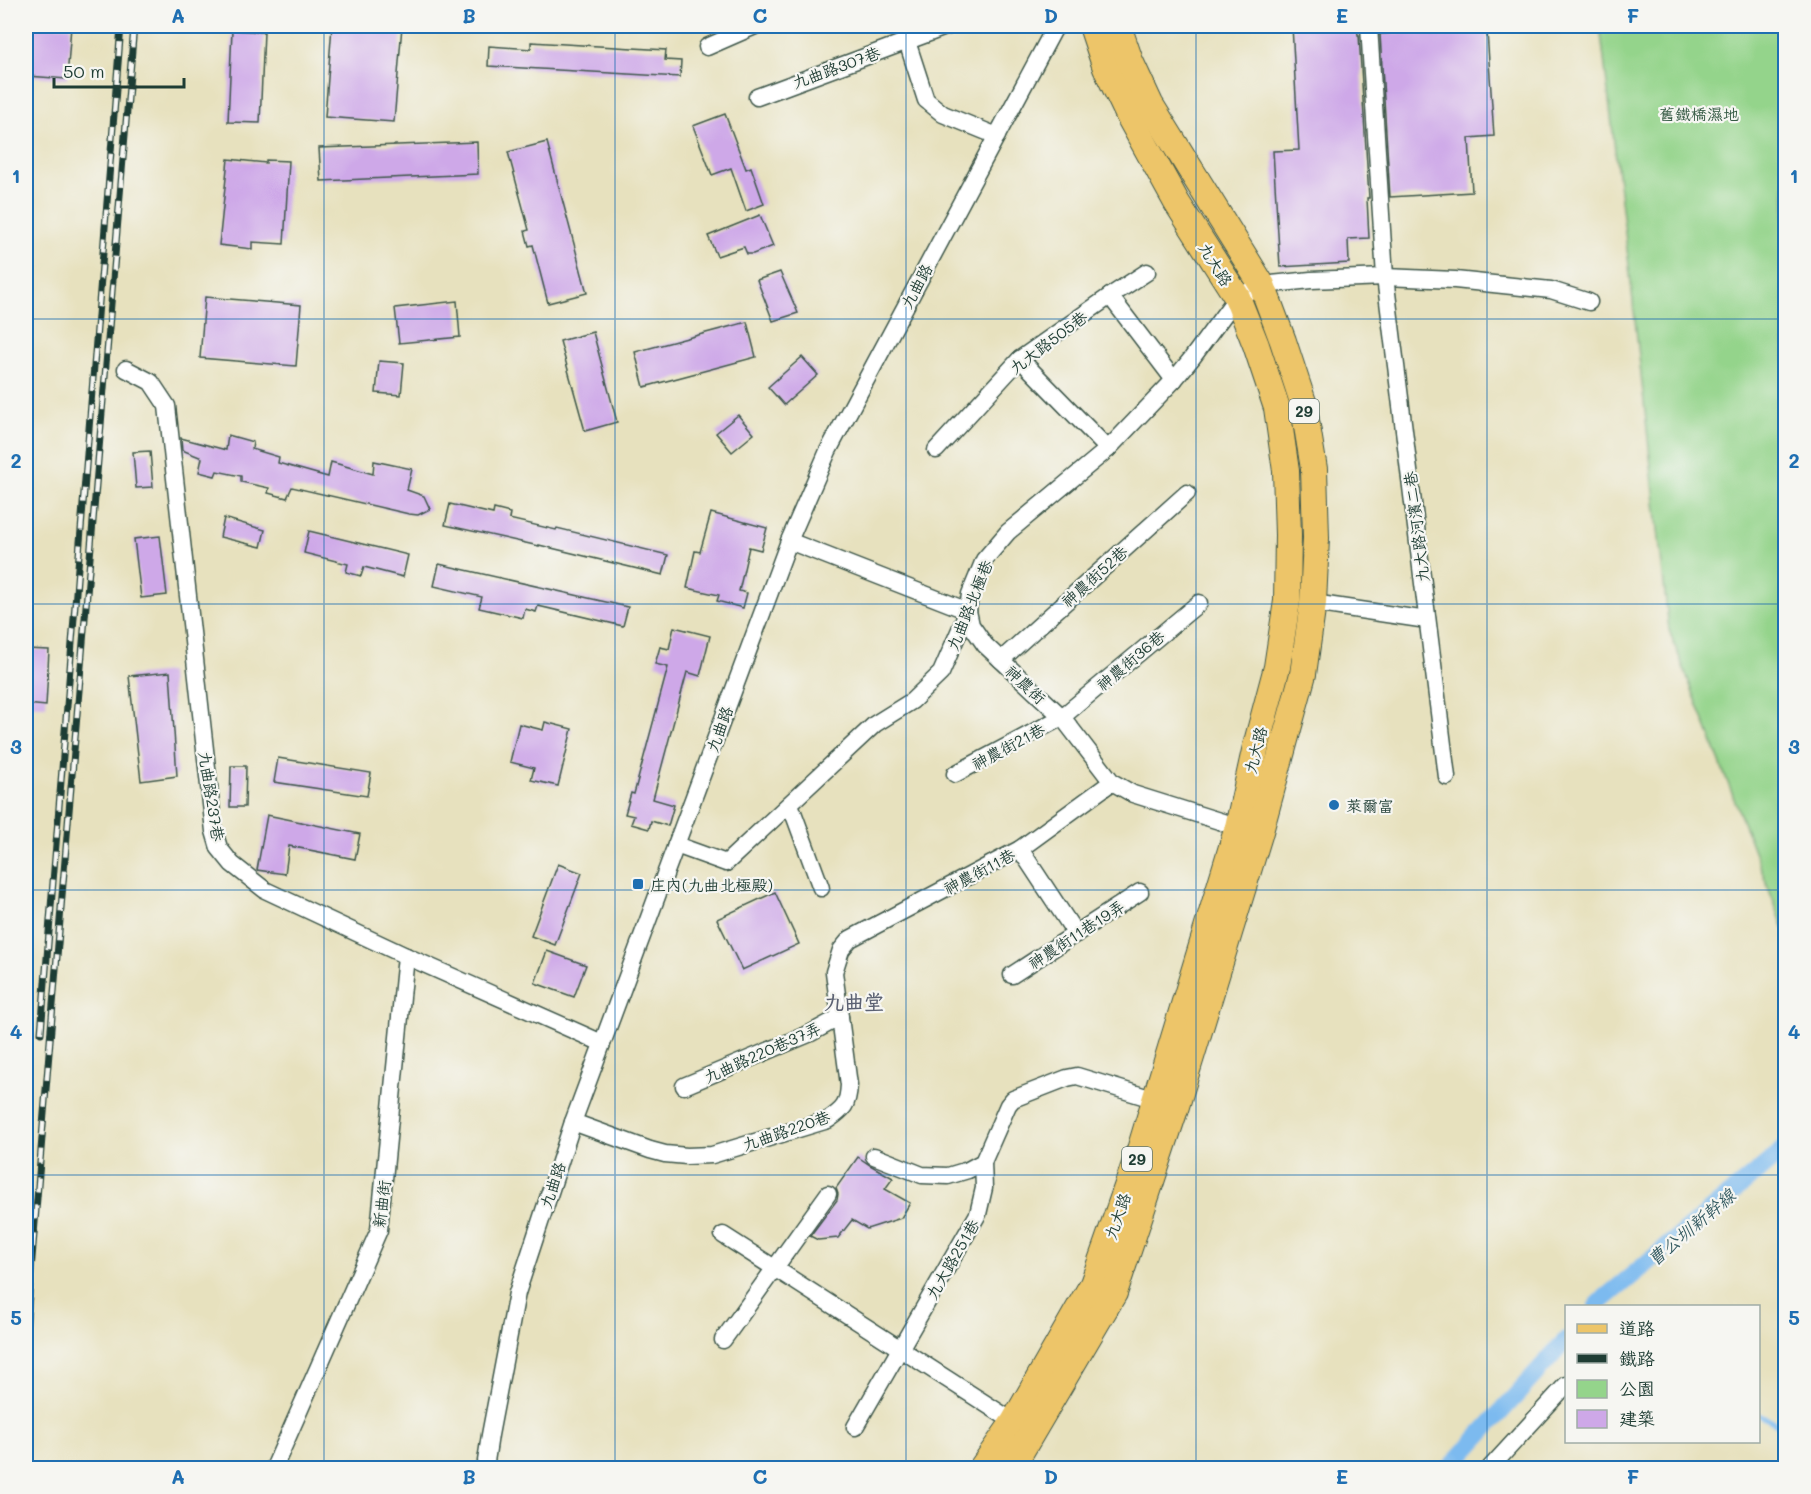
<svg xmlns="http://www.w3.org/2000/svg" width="1811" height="1494" viewBox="0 0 1811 1494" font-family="Mali,'LXGW WenKai TC',sans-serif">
<rect width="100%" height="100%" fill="#f6f6f2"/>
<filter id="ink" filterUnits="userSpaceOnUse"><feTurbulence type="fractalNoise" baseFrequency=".0167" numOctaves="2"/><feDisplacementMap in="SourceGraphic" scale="12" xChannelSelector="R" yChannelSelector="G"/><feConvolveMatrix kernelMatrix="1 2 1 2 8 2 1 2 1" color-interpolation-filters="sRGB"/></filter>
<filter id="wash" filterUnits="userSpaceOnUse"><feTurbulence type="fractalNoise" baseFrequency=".008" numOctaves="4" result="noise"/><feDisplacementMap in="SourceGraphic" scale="24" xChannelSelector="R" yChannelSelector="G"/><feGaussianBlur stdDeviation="1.35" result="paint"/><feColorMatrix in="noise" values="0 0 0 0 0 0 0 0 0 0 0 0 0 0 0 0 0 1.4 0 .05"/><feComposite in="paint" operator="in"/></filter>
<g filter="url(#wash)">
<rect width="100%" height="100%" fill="#e7e1be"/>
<polygon fill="#94d48b" stroke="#5a8860" stroke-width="1.5" points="1600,26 1785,26 1785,931 1669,630 1630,274"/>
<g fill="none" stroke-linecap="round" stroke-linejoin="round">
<polyline stroke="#7bbaef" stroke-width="5" points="1758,1414 1786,1429"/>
<g stroke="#7bbaef" stroke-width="18">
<polyline points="1597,1306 1605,1298 1786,1148"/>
<polyline points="1450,1468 1566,1340"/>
</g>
</g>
<g id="blocks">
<g fill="#cea8e8">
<polygon points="32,26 71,26 67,79 28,76"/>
<polygon points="332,26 402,26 394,122 325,117"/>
<polygon points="1292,26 1357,26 1358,35 1359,35 1369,198 1367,198 1369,238 1348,239 1349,263 1280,267 1273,151 1299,150"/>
<polygon points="1421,26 1457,26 1457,33 1487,32 1494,136 1469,138 1472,192 1390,197 1380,34 1422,31"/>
<polygon points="232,30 264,32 260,123 228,122"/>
<polygon points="531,42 666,50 665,60 681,61 680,77 488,66 489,46 531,49"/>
<polygon points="725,114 746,169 751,167 764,204 746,211 731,168 712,175 693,126"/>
<polygon points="477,142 478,174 321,181 319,148"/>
<polygon points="547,142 587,293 548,303 533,245 529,246 525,231 529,230 508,152"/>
<polygon points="228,159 266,163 266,160 289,161 284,244 252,242 252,249 219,245"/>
<polygon points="760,215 773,246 753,254 747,254 744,247 717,256 708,236"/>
<polygon points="780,272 798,313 773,321 757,280"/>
<polygon points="205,297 301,305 296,366 200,358"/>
<polygon points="457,301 460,337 399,343 395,308"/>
<polygon points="747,322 756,357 644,387 635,352"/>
<polygon points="593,332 617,422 585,431 560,341"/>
<polygon points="802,357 818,375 784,405 768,387"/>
<polygon points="379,361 404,363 401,395 376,393"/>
<polygon points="738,415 754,434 732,452 716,433"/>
<polygon points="228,435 253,442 252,449 279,457 278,463 328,477 331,462 373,474 374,461 412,469 407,490 424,496 430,509 418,515 409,514 292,487 287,498 268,493 269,488 241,482 241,476 217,471 215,476 199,472 202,458 182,450 181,438 226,450"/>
<polygon points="150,451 153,487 136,488 133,452"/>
<polygon points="450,504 493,514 494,509 510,513 509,519 556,530 557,528 668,555 663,575 539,545 539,546 445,525"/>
<polygon points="711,513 767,528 761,550 749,547 739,591 747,593 743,608 717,601 719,595 687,588 695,551 700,552"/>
<polygon points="224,518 265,530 261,547 220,537"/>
<polygon points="309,531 408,555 403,577 364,567 361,576 346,572 348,564 304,553"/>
<polygon points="160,536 167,595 141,598 134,539"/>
<polygon points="439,564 628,607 623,626 538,606 536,612 525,609 523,618 479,608 482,597 434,586"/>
<polygon points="674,627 710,636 700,676 687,672 653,799 674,805 668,826 651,821 649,829 631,824 634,816 625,814 631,793 634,794 668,667 655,664 660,647 669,649"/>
<polygon points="26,649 49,650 46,706 26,704"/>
<polygon points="170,672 177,776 141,781 129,676"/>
<polygon points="545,722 572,729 558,786 531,780 534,768 510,762 519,724 543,730"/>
<polygon points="278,758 371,773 367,796 274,782"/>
<polygon points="231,766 246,766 245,807 230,807"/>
<polygon points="267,815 360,834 355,859 289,846 285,874 257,870"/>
<polygon points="558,864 582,873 555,945 531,936"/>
<polygon points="775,892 799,944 742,970 717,919"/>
<polygon points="547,951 586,965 574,997 535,983"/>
<polygon points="858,1157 870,1165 893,1178 885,1189 910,1203 901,1218 867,1229 852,1220 838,1238 818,1240 810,1236 837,1200 838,1194 836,1188"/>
</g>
</g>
</g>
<g filter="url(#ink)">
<use href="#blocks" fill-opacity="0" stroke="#3d5649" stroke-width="1.5"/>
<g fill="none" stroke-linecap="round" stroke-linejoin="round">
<g stroke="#3d5649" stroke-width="19">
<g id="minor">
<polyline points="902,26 926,100 943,114 997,136"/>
<polyline points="1369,26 1385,277 1447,777"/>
<polyline points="707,47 755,26"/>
<polyline points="757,97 948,26"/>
<polyline points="1110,296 1174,380"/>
<polyline points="1020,359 1108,449"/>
<polyline points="126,369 151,382 167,406 214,831 219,848 232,864 265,890 406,956 602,1043"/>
<polyline points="936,450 1020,359 1110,296 1147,272"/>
<polyline points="789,541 968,611 971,625 985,645 1062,717 1112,782 1133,794 1248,830"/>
<polyline points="1313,603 1427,620"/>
<polyline points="1001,660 1187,493"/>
<polyline points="955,774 1062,717 1199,603"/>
<polyline points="790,804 821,888"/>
<polyline points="676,845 726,863 875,724 912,701 941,673 968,611 970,594 984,560 1008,532 1108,449 1174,380 1192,358 1237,297 1262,285 1311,280 1385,277 1455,280 1551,290 1589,302"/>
<polyline points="1020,849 1076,934"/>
<polyline points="1012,975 1140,892"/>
<polyline points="684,1086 811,1033 840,1017"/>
<path d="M573,1122L650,1150L665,1154L687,1156L712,1155L828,1120C844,1109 848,1105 849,1085L834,972L841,950L850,939L1020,849L1112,782"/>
<polyline points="874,1156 922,1175 948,1176 968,1170 983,1162 1008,1105 1013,1099 1067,1078 1077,1076 1156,1100"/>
<polyline points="723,1235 1014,1422"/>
<polyline points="723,1340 828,1194"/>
<polyline points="855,1427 978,1214 984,1188 983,1162"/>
<polyline points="274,1468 379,1230 406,956"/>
<polyline points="485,1468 490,1435 517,1293 573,1122 789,541 828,451 1054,29 1058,26"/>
<polyline points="1490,1468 1566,1385"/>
</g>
</g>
<g stroke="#3d5649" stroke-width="28">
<g id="primary">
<polyline points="982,1468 1014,1422 1093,1284 1140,1150 1238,827 1256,746 1277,667 1287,601 1288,535 1286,471 1277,408 1256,345 1237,297 1177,203 1129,116 1106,68 1092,26"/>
<polyline points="1011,1468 1114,1293 1176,1106 1259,835 1303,674 1313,603 1316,538 1314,469 1303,402 1283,341 1262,285 1150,104 1130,61 1118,26"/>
</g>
</g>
<use href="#minor" stroke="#fff" stroke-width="16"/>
<use href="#primary" stroke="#edc569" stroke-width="26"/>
<g stroke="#1f3d34" stroke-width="7">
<g id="rail">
<polyline points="41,1033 121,26"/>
<polyline points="26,1331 134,26"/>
</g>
</g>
<use href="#rail" stroke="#f6f6f2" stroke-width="4.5" stroke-dasharray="14" stroke-linecap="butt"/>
</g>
</g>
<path fill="none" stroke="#1f6fb2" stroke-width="1.5" stroke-opacity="0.55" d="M324,26V1468M615,26V1468M906,26V1468M1196,26V1468M1487,26V1468M26,319H1786M26,604H1786M26,890H1786M26,1175H1786"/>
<g fill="#1f6fb2" stroke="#f6f6f2" stroke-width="2">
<circle cx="1334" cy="805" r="6"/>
<rect x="632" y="878" width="12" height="12" rx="3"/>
</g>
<g text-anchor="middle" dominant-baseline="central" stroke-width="4.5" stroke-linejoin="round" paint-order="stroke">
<g fill="#f6f6f2" stroke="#60746d" stroke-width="1.5">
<rect x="1289" y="399" width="30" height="24" rx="4.5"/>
<rect x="1122" y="1147" width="30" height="24" rx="4.5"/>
</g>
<g font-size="15" font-weight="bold" fill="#1f3d34">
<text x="1304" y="411">29</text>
<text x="1137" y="1159">29</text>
</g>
<g font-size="16" fill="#1f3d34" stroke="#f6f6f2">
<text transform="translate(836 67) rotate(-20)">九曲路307巷</text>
<text transform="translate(1216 264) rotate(58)">九大路</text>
<text transform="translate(916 286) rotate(-62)">九曲路</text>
<text transform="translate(1048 342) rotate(-37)">九大路505巷</text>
<text transform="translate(1416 527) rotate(-97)">九大路河濱二巷</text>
<text transform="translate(1094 576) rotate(-42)">神農街52巷</text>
<text transform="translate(969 605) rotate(-68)">九曲路北極巷</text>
<text transform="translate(1130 660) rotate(-40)">神農街36巷</text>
<text transform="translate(1026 684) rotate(43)">神農街</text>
<text transform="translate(719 729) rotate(-70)">九曲路</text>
<text transform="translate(1008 746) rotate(-28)">神農街21巷</text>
<text transform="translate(1255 750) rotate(-76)">九大路</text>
<text transform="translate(212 796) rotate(81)">九曲路237巷</text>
<text transform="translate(979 871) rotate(-28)">神農街11巷</text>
<text transform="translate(1076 934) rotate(-33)">神農街11巷19弄</text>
<text transform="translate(762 1052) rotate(-24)">九曲路220巷37弄</text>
<text transform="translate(786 1130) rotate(-19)">九曲路220巷</text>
<text transform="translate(552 1185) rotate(-72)">九曲路</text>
<text transform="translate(381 1204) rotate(-83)">新曲街</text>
<text transform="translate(1117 1216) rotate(-71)">九大路</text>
<text transform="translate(952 1259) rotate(-60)">九大路251巷</text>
</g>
<g font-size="16" fill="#365b45" stroke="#f6f6f2">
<text x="1699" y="113">舊鐵橋濕地</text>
</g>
<g font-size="16" fill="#1f3d34" stroke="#f6f6f2" text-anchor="start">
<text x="1346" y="805">萊爾富</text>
<text x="650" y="884">庄內(九曲北極殿)</text>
</g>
<g font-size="18" font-style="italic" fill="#365c63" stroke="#f6f6f2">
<text transform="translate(1691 1227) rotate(-40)">曹公圳新幹線</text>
</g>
<g font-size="20" font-weight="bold" fill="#5c6273" stroke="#f6f6f2">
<text x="854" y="1001">九曲堂</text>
</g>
</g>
<rect width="1811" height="1494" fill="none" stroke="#f6f6f2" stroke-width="66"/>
<rect x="1565" y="1305" width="195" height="138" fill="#f6f6f2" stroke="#a0aca6" stroke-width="1.5"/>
<rect x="1577" y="1324" width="30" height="9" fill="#edc569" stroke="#a0aca6" stroke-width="1.5"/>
<text x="1619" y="1335" font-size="18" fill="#1f3d34">道路</text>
<rect x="1577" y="1354" width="30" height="9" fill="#1f3d34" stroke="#a0aca6" stroke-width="1.5"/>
<text x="1619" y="1365" font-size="18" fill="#1f3d34">鐵路</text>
<rect x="1577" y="1380" width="30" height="18" fill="#94d48b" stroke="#a0aca6" stroke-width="1.5"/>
<text x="1619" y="1395" font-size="18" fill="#1f3d34">公園</text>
<rect x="1577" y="1410" width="30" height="18" fill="#cea8e8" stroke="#a0aca6" stroke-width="1.5"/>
<text x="1619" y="1425" font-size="18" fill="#1f3d34">建築</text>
<path d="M54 78v9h130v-9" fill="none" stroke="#1f3d34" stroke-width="3"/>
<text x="63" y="78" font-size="18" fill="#1f3d34" stroke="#f6f6f2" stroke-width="4.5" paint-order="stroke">50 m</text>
<rect x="33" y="33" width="1745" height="1428" fill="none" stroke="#1f6fb2" stroke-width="2"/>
<g font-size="20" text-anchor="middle" font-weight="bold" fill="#1f6fb2">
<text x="178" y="23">A</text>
<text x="469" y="23">B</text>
<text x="760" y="23">C</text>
<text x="1051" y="23">D</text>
<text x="1342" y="23">E</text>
<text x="1633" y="23">F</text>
<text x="16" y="183">1</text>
<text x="1794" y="183">1</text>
<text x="16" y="468">2</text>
<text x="1794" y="468">2</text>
<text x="16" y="754">3</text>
<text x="1794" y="754">3</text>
<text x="16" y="1039">4</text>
<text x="1794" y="1039">4</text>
<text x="16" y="1325">5</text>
<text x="1794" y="1325">5</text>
<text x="178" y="1484">A</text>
<text x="469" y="1484">B</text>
<text x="760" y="1484">C</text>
<text x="1051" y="1484">D</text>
<text x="1342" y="1484">E</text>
<text x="1633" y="1484">F</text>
</g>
</svg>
